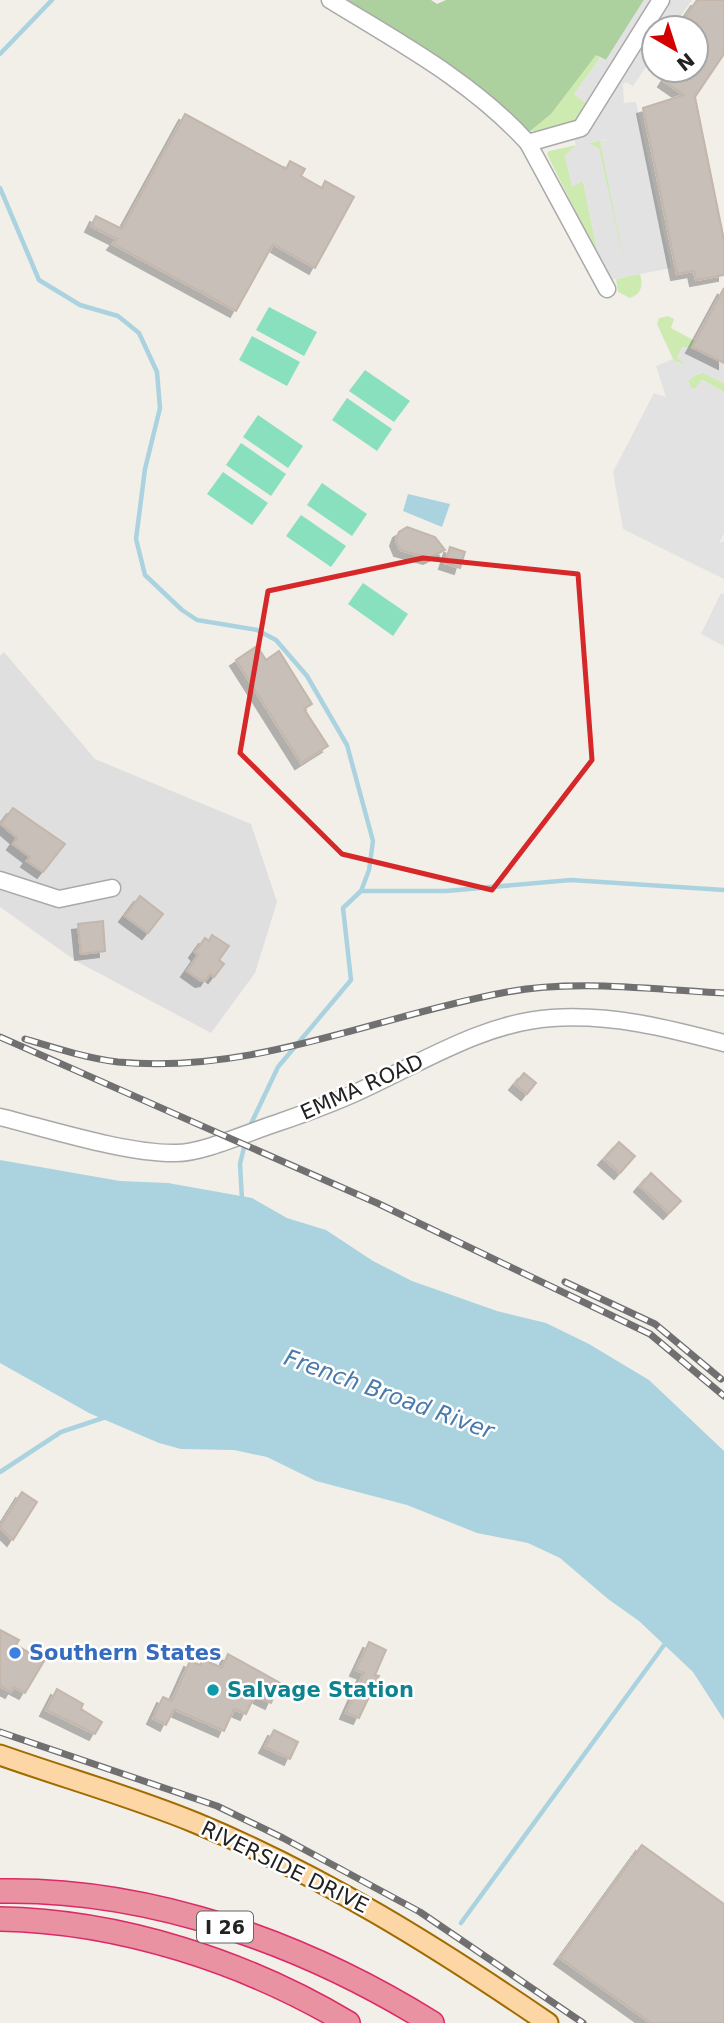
<svg xmlns="http://www.w3.org/2000/svg" width="724" height="2023" viewBox="0 0 724 2023" font-family="'DejaVu Sans',sans-serif">
<defs>
<filter id="shadow"><feDropShadow dx="-6" dy="6" stdDeviation="0" flood-color="#0004"/></filter>
</defs>
<rect width="100%" height="100%" fill="#f2efe9"/>
<polygon fill="#e0dfdf" points="4,652 95,759 251,824 277,902 255,973 211,1033 76,961 0,907 0,656"/>
<g fill="#cdebb0">
<polygon points="596,54 600,58 574,94 587,104 580,122 529,132 551,114"/>
<path d="M613,138L601,141L629,276L640,274C643,285 642,294 630,298L618,292L616,279L626,277L588,143Z"/>
<polygon points="577,145 565,155 572,186 583,181 599,259 547,154 549,151"/>
<polygon points="668,316 674,319 671,328 695,341 692,347 677,358 685,361 685,365 674,361 657,324 659,318"/>
<polygon points="702,372 724,383 724,392 702,380 696,389 692,389 687,380"/>
</g>
<polygon fill="#add19e" points="343,0 431,0 437,4 446,0 644,0 606,60 596,55 551,114 529,132"/>
<g fill="#88e0be">
<polygon points="269,307 317,332 304,356 256,330"/>
<polygon points="252,336 300,362 287,386 239,360"/>
<polygon points="365,370 410,401 394,422 349,391"/>
<polygon points="347,398 392,429 377,451 332,420"/>
<polygon points="258,415 303,446 288,468 243,437"/>
<polygon points="241,443 286,474 271,496 226,465"/>
<polygon points="223,472 268,503 252,525 207,494"/>
<polygon points="322,483 367,514 352,536 307,505"/>
<polygon points="301,515 346,546 331,567 286,536"/>
<polygon points="363,583 408,614 393,636 348,604"/>
</g>
<g fill="#e2e2e2" fill-rule="evenodd">
<path d="M644,0H692L672,28H654V55L633,86L626,82L623,84L624,103L636,102L671,268L610,280L599,259L583,181L572,187L565,155L576,146L571,124L580,122L587,104L574,94L600,58L606,60ZM612,138L600,142L627,276L599,148L588,143Z"/>
<polygon points="682,347 692,347 724,363 724,383 700,372 687,382 694,390 701,380 724,392 724,533 719,543 724,541 724,579 623,529 613,472 654,393 666,397 656,366 673,359 677,363 685,365 677,357"/>
<polygon points="721,593 724,595 724,646 701,634"/>
</g>
<g fill="#aad3df">
<polygon points="408,494 450,504 442,527 403,511"/>
<polygon points="0,1160 120,1181 168,1183 252,1198 287,1218 326,1230 373,1261 412,1281 497,1311 546,1323 589,1344 649,1380 724,1451 724,1720 693,1672 639,1621 608,1599 560,1558 528,1543 477,1533 407,1505 316,1481 267,1457 234,1450 181,1449 159,1443 89,1413 0,1363"/>
</g>
<g fill="none" stroke-linecap="round" stroke-linejoin="round">
<g stroke="#aad3df" stroke-width="4.5">
<polyline points="0,54 52,0"/>
<polyline points="0,188 39,280 80,305 118,316 139,333 157,372 160,408 145,469 136,539 145,575 182,610 197,620 257,630 276,640 307,676 347,745 373,841 369,870 361,891 343,908 351,980 278,1067 248,1130"/>
<polyline points="362,891 446,891 571,880 724,890"/>
<polyline points="242,1199 240,1164 246,1139"/>
<polyline points="0,1472 61,1432 106,1417"/>
<polyline points="461,1923 667,1641"/>
</g>
</g>
<g fill="#c7bfb8" stroke="#c4b6ab" stroke-width="2" filter="url(#shadow)">
<polygon points="697,0 724,0 724,54 695,97 724,240 724,275 696,280 694,271 677,274 643,108 684,95 664,81 671,70 696,70 696,28 678,28"/>
<polygon points="185,114 286,169 290,161 305,169 301,176 322,188 325,181 354,197 315,268 273,244 236,311 113,244 117,239 91,226 96,216 122,229"/>
<polygon points="724,288 724,363 692,347"/>
<polygon points="407,527 435,537 445,550 429,558 400,550 396,540 399,532"/>
<polygon points="450,547 465,552 460,568 445,563"/>
<polygon points="257,646 266,660 279,651 312,704 304,709 328,746 301,763 236,660"/>
<polygon points="13,808 65,844 43,872 27,861 30,857 13,844 17,838 1,824"/>
<polygon points="140,896 163,914 148,933 125,916"/>
<polygon points="103,921 105,951 81,954 78,924"/>
<polygon points="212,935 229,946 219,960 224,964 214,977 210,974 206,980 201,981 187,971 198,955 195,952 205,938 209,941"/>
<polygon points="524,1073 536,1083 527,1094 515,1084"/>
<polygon points="619,1142 635,1156 620,1173 604,1159"/>
<polygon points="651,1173 681,1201 669,1213 640,1186"/>
<polygon points="22,1492 37,1502 13,1540 0,1527"/>
<polygon points="0,1630 19,1640 16,1645 44,1661 25,1693 14,1687 11,1692 0,1686"/>
<polygon points="369,1642 386,1650 375,1675 379,1676 359,1718 346,1713 364,1673 356,1670"/>
<polygon points="228,1654 280,1683 271,1703 255,1695 246,1714 234,1709 224,1731 174,1709 166,1725 153,1718 163,1697 172,1701 190,1661 200,1665 203,1659 222,1668"/>
<polygon points="57,1689 83,1704 81,1709 102,1722 95,1734 46,1710"/>
<polygon points="274,1730 298,1742 290,1759 265,1747"/>
<polygon points="642,1845 724,1904 724,2023 651,2023 560,1958"/>
</g>
<g fill="none" stroke-linecap="round" stroke-linejoin="round">
<g stroke="#a9a9a9" stroke-width="19">
<g id="minor">
<path d="M330,0C400,43 473,82 528,143L607,289"/>
<polyline points="528,143 581,128 661,0"/>
<polyline points="0,880 59,899 112,888"/>
<path d="M0,1117C49,1129 127,1154 176,1153C203,1153 249,1132 277,1123C309,1112 340,1101 370,1086C427,1059 488,1022 552,1018C612,1014 667,1028 724,1043"/>
</g>
</g>
<g stroke="#a06b00" stroke-width="23">
<path id="major" d="M0,1755C65,1778 133,1797 196,1823C322,1875 437,1947 548,2023"/>
</g>
<g stroke="#dc2a67" stroke-width="26">
<g id="highway">
<path d="M0,1891C151,1888 305,1944 432,2023"/>
<path d="M0,1919C120,1921 246,1962 348,2023"/>
</g>
</g>
<use href="#minor" stroke="#fff" stroke-width="16"/>
<use href="#major" stroke="#fcd6a4" stroke-width="19"/>
<use href="#highway" stroke="#e892a2" stroke-width="23"/>
<g stroke="#707070" stroke-width="7">
<g id="rail">
<polyline points="0,1037 377,1203 650,1334 724,1396"/>
<path d="M25,1039C55,1048 86,1058 118,1062C253,1075 376,1016 507,992C578,979 653,990 724,993"/>
<polyline points="565,1282 655,1324 721,1379"/>
<polyline points="0,1732 217,1806 283,1838 420,1912 583,2023"/>
</g>
</g>
<use href="#rail" stroke="#fff" stroke-width="4.5" stroke-dasharray="13" stroke-linecap="butt"/>
</g>
<path fill="none" stroke="#d62828" stroke-width="5" stroke-linejoin="round" d="M423,558L578,574L592,760L492,890L342,854L240,753L268,591Z"/>
<circle fill="#3f7fe0" stroke="#fff" stroke-width="2.5" cx="15" cy="1653" r="7"/>
<circle fill="#0f9aa8" stroke="#fff" stroke-width="2.5" cx="213" cy="1690" r="7"/>
<g text-anchor="middle" dominant-baseline="central" stroke-width="5" stroke-linejoin="round" paint-order="stroke">
<rect fill="#fff" stroke="#646464" stroke-width="2" x="197" y="1911.5" width="56" height="31" rx="5"/>
<g font-size="19" font-weight="bold" fill="#222">
<text x="225" y="1927">I 26</text>
</g>
<g font-size="21" fill="#222" stroke="#fff">
<text transform="translate(362 1087) rotate(-24)">EMMA ROAD</text>
<text transform="translate(285 1867) rotate(26)">RIVERSIDE DRIVE</text>
</g>
<g font-size="21" font-weight="bold" fill="#366cbe" stroke="#fff" text-anchor="start">
<text x="29" y="1653">Southern States</text>
</g>
<g font-size="21" font-weight="bold" fill="#0d838f" stroke="#fff" text-anchor="start">
<text x="227" y="1690">Salvage Station</text>
</g>
<g font-size="23" font-style="italic" fill="#4a7aab" stroke="#fff">
<text transform="translate(389 1394) rotate(20)">French Broad River</text>
</g>
</g>
<g transform="translate(675 49) rotate(141)"><circle r="33" fill="#ffffff" stroke="#a7a7a7" stroke-width="2"/>
<path d="M0-5L12 26L0 18L-12 26Z" fill="#d40000"/>
<text y="-10" font-size="19" font-weight="bold" text-anchor="middle" fill="#222222">N</text>
</g>
</svg>
